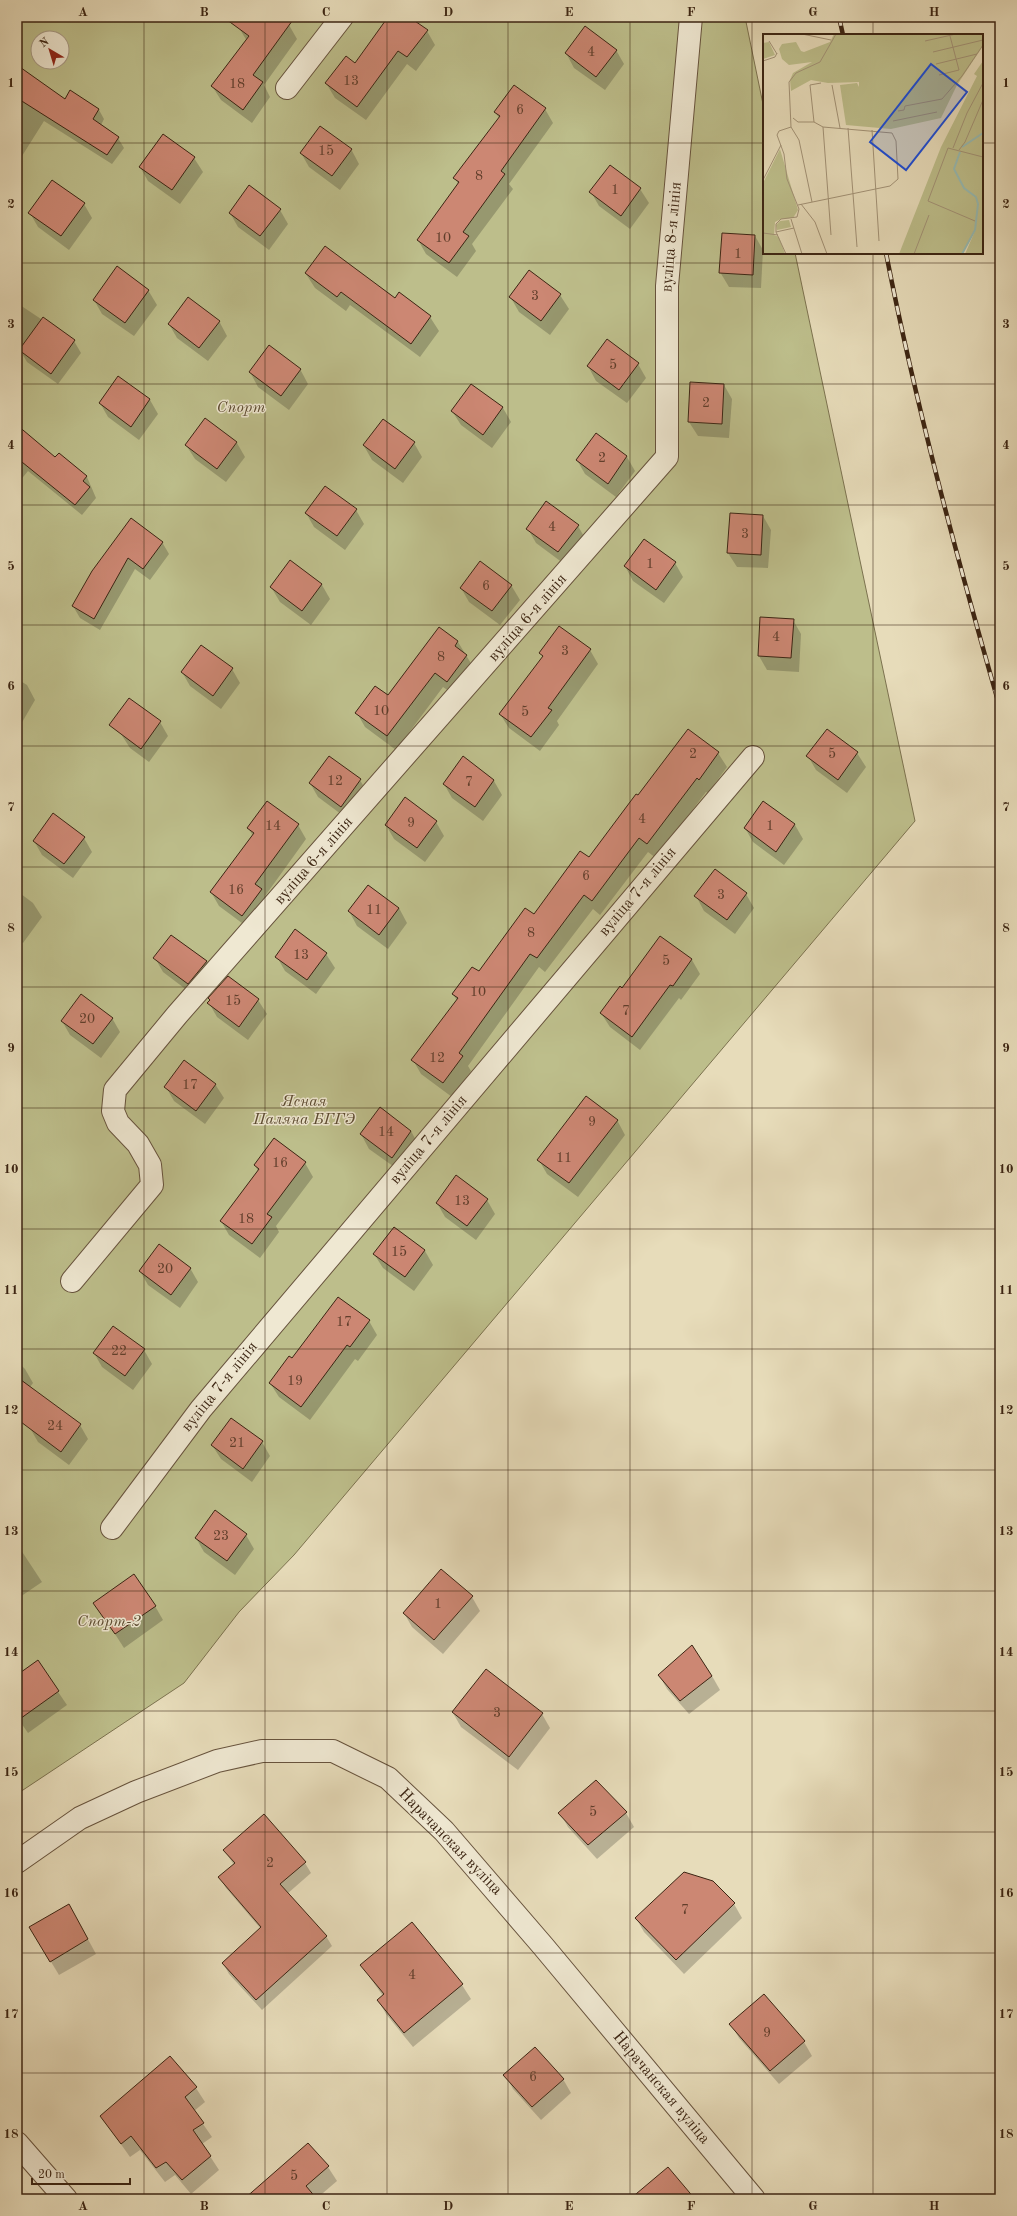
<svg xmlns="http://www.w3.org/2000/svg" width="1017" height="2216" viewBox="0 0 1017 2216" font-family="'Old Standard TT',serif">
<rect width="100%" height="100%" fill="#e7dcba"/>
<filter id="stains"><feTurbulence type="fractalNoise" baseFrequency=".005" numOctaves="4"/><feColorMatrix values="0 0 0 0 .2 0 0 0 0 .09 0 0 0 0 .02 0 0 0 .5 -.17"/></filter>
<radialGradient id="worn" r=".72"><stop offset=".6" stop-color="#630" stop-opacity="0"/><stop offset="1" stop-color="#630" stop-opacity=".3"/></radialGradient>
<path fill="#bdbe8b" stroke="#7c724f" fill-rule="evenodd" d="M17,17H745L764,109V253H795L915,821L294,1555L239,1612L184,1683L17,1794ZM38,38H62V62H38Z"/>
<g fill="#0003">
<polygon points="247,17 278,17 289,25 297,39 264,85 270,97 252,123 221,100 212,86 247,41 239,28"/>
<polygon points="389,17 408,17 427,31 435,45 416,71 407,64 366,120 335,98 326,83 355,64"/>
<polygon points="616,50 624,64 605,90 574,68 566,53"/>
<polygon points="17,67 65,100 99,110 104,119 101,125 118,138 124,148 112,164 44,121 17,164"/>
<polygon points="545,109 553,123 509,184 513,189 472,244 476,251 457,277 426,254 418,240 458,184 455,178 499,118 495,112"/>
<polygon points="351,149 359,164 340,190 309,167 301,153"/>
<polygon points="194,158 203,172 180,204 148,181 140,167"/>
<polygon points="610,166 640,189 649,203 630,229 599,206 591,192"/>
<polygon points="84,204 92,218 69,250 38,227 30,213"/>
<polygon points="280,210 288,224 269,250 238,227 230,213"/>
<polygon points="755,236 763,250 761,288 729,287 720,272"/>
<polygon points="306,274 396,299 399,294 430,317 439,331 420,357 350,305 346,311 315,288"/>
<polygon points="148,290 157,305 134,336 102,314 94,300"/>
<polygon points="560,295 569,309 550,335 519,312 511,298"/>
<polygon points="17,303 74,341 81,353 58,384 27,362 20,350 23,346 17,342"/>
<polygon points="219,321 227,336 208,361 177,338 169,324"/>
<polygon points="638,364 646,378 627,403 596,381 588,366"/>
<polygon points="300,369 308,384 289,410 258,387 250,372"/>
<polygon points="118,377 150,400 158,414 139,440 108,417 100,403"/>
<polygon points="471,385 503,408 511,422 492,448 461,425 452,411"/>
<polygon points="724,385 732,399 729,438 698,436 689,422"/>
<polygon points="17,426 55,459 59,454 87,477 96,498 82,515 28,471 19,482 17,480"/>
<polygon points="596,435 627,457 635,471 616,497 585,474 577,460"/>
<polygon points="237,443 245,457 226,482 195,459 186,445"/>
<polygon points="414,443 422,457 403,483 372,460 364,446"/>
<polygon points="356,510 364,524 345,550 314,527 306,513"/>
<polygon points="763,516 771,530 768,568 737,567 728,553"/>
<polygon points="578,526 586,540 567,566 536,543 528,529"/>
<polygon points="162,542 169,554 150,580 135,569 100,630 80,618 73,606 93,571"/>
<polygon points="291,562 322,585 330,599 311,625 280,602 271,587"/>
<polygon points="675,563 683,577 664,603 633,581 625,566"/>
<polygon points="511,585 520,600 500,625 469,602 461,588"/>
<polygon points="761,618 793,620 801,634 799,672 767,670 759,656"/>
<polygon points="439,628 458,642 475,670 456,696 443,687 396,750 365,727 357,713 388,696"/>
<polygon points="590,650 598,664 557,721 559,725 540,751 509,728 500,714 543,657 540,653"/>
<polygon points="232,669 240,683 221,709 190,686 182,672"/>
<polygon points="17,679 27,685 35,700 17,731"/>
<polygon points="160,722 168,736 149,762 130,748 121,734"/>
<polygon points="688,731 718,753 727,767 708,793 706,792 656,858 648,852 600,915 593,909 545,972 539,967 468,1066 471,1071 452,1097 421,1074 413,1060 457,1001 453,994 479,973 589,859"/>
<polygon points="827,731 857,753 866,767 847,793 816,770 808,756"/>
<polygon points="463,758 494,781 502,795 483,821 452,798 444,784"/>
<polygon points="360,780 368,794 349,820 318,797 310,783"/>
<polygon points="764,802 795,825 803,839 784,865 753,842 745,828"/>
<polygon points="436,822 444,836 425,862 394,839 386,825"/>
<polygon points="298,825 306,839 265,896 269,904 250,929 219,906 211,892 253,836 248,828"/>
<polygon points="84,838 92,852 73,878 42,855 34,841"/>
<polygon points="17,891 33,903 42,917 23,943 17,939"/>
<polygon points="746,894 754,908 735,934 704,911 696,896"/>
<polygon points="399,908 407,923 388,949 357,926 349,911"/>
<polygon points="295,931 326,954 335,968 316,994 285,971 277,957"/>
<polygon points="171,936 207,962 215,976 196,997 163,972 155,958"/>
<polygon points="661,937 692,960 700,974 681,1000 679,998 640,1050 610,1027 601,1013 623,989"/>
<polygon points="228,978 258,1000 267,1014 248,1040 217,1017 209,1003"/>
<polygon points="112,1018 120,1032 101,1058 70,1035 62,1021"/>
<polygon points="215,1084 224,1098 205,1124 174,1101 166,1087"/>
<polygon points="617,1120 625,1135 578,1197 547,1174 539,1160"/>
<polygon points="411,1131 419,1146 400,1171 369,1149 361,1134"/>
<polygon points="305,1163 313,1177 276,1226 279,1232 260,1258 229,1235 221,1221 258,1171 255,1165"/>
<polygon points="487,1200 495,1214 476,1240 445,1217 437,1203"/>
<polygon points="394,1228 425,1251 433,1265 414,1291 383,1268 374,1254"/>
<polygon points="190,1268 198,1282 180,1308 148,1285 140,1271"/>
<polygon points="369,1321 377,1335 358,1361 355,1359 310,1420 279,1397 270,1383 292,1359"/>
<polygon points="144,1350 152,1364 133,1390 102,1367 94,1353"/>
<polygon points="17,1361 25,1369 33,1383 17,1404"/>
<polygon points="80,1425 88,1439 69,1465 38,1442 30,1428"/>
<polygon points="262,1442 270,1456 252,1482 221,1459 212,1445"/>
<polygon points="246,1535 254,1549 235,1575 204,1552 196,1538"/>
<polygon points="17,1544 42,1582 17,1599"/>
<polygon points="472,1597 480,1611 443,1654 412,1627 404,1613"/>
<polygon points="95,1603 155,1606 163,1620 124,1648"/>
<polygon points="37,1661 67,1705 28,1733 17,1717 17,1676"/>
<polygon points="659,1675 712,1676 720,1690 689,1714 667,1689"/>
<polygon points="453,1713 542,1714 550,1728 518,1770 461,1727"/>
<polygon points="560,1813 626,1813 634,1827 597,1859 568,1827"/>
<polygon points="224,1850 305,1863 311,1873 287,1894 326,1936 332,1946 262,2010 229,1974 223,1963 261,1929 226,1888 220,1878 234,1865"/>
<polygon points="734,1904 742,1918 684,1974 644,1932 636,1918"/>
<polygon points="77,1919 96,1954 59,1975 39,1942"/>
<polygon points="412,1924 462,1985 471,1999 413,2047 386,2014 378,2000 383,1996 361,1965"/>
<polygon points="731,2024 804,2042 812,2056 779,2084 739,2038"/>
<polygon points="170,2058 196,2088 205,2102 194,2111 212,2137 202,2144 219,2170 191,2194 175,2175 165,2182 140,2150 130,2157 101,2116"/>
<polygon points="505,2075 563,2079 571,2093 541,2120 513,2089"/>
<polygon points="308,2144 328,2167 337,2181 316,2199 246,2199"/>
</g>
<g fill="#cc8773" stroke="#3c2513">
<polygon points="223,17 295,17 253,75 263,82 243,110 211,86 249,36"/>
<polygon points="388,17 409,17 428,30 407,57 398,51 357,107 325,83 346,56 355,63"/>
<polygon points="585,26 617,50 596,77 565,53"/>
<polygon points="17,65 65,99 70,90 99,109 93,119 119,137 107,155 17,98"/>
<polygon points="514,85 546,108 501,171 505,174 463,232 469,236 449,263 417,240 459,182 453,178 500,116 494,112"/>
<polygon points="320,126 352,149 332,176 300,153"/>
<polygon points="163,134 195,157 172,190 139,167"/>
<polygon points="610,165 641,188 621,216 589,192"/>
<polygon points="52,180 85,203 61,236 28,213"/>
<polygon points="249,185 281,209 260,236 229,213"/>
<polygon points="722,233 755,235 753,275 719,273"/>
<polygon points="325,246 395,298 399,292 431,316 411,344 341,292 337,297 305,273"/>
<polygon points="117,266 149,290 125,323 93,300"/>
<polygon points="529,270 561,294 541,321 509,297"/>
<polygon points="188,297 220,321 199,348 168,324"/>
<polygon points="43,317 75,340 51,374 19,350"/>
<polygon points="607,339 639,363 619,390 587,366"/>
<polygon points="269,345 301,369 281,396 249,372"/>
<polygon points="118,376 150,399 131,427 99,403"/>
<polygon points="690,382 724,384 722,424 688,422"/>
<polygon points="471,384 503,407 483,435 451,411"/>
<polygon points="205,418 237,442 217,469 185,445"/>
<polygon points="383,419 415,442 395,469 363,445"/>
<polygon points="17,425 55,457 59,453 87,476 83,481 90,487 75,505 17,458"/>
<polygon points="596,433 627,456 608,484 576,460"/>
<polygon points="325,486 357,509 337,536 305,513"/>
<polygon points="546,501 579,525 558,552 526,529"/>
<polygon points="730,513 763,515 761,555 727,553"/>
<polygon points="131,518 163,542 143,569 128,558 94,619 72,606 92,571"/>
<polygon points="644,539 676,562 656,590 624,566"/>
<polygon points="290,560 322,584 302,611 270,587"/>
<polygon points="480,561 512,585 492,611 460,588"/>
<polygon points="760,617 794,619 791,658 758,656"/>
<polygon points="559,626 591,649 548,708 552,710 531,737 499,714 543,656 539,653"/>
<polygon points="439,627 458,641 455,646 467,655 447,682 435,673 387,736 355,713 375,686 388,695"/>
<polygon points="201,645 233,668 213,696 181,672"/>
<polygon points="129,698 161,721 141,749 109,725"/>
<polygon points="688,729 719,752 699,780 697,778 647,844 639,838 592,901 584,895 537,958 530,954 459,1053 463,1056 443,1083 411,1060 458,998 452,994 472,967 479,971 525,908 534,914 580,851 589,857 636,794 638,795"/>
<polygon points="827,729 858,752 838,780 806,756"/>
<polygon points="329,756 361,779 341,807 309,783"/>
<polygon points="463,756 494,780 475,807 443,784"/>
<polygon points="405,797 437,821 417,848 385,825"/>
<polygon points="267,801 299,824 255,884 262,889 242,916 210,892 254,833 247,828"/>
<polygon points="763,801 795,824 776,852 744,828"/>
<polygon points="53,813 85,837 64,864 33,841"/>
<polygon points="715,869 747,893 727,920 694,896"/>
<polygon points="368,885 399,908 379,935 348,911"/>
<polygon points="295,929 327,953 307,980 275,957"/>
<polygon points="171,935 207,961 188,984 153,958"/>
<polygon points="660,936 692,959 673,986 670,985 632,1037 600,1013 620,986 622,988"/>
<polygon points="228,976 259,999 239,1027 207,1003 210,1000 208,998"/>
<polygon points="81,994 113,1018 93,1044 61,1021"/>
<polygon points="184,1060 216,1084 196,1111 164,1087"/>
<polygon points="586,1096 618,1120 569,1183 537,1160"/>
<polygon points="380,1107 411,1131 392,1158 360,1134"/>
<polygon points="274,1138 306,1162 267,1214 272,1217 252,1244 220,1221 259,1169 254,1165"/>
<polygon points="456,1175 488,1199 467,1226 436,1203"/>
<polygon points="394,1227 425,1250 405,1277 373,1254"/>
<polygon points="159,1244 191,1268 171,1295 139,1271"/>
<polygon points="338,1297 370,1320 350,1347 347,1345 301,1407 269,1383 289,1356 292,1358"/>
<polygon points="113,1326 145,1349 125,1376 93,1353"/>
<polygon points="17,1377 81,1424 61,1452 17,1419"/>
<polygon points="231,1418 263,1441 243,1469 211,1445"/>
<polygon points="215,1510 247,1534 227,1561 195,1538"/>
<polygon points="441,1569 473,1596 434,1640 403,1613"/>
<polygon points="134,1574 156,1606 115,1634 93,1603"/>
<polygon points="692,1645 712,1676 680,1701 658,1675"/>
<polygon points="38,1660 59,1691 17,1721 17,1675"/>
<polygon points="486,1669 543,1713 509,1757 452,1712"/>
<polygon points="596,1780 627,1812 588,1845 558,1813"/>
<polygon points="264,1814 306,1862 280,1884 327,1936 256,2000 222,1963 261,1927 218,1877 235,1863 223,1850"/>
<polygon points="684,1872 713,1881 735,1903 676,1960 635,1918"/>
<polygon points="69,1904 88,1939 50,1962 29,1927"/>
<polygon points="412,1922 463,1984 404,2033 377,2000 384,1994 360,1965"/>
<polygon points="764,1994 805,2041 770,2071 729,2024"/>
<polygon points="535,2047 564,2079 532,2107 503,2075"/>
<polygon points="170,2056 197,2087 185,2097 204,2123 193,2130 211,2156 182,2180 166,2162 156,2168 131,2136 121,2144 100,2116"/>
<polygon points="308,2143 329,2166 306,2186 317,2199 244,2199"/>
<polygon points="668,2167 695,2199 630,2199"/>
</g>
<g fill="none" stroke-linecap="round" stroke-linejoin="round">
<g stroke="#67533d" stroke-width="24">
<g id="minor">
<polyline points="287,88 342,17"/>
<polyline points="72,1281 152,1185 150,1165 138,1144 118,1123 113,1111 115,1090 177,1015 667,457 667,286 691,17"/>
<polyline points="112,1528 201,1409 753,757"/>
<polyline points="17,1862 80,1818 136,1792 217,1761 262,1751 333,1751 388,1778 444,1831 543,1946 754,2199"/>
<polyline points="17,2143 66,2199"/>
</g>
</g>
<use href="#minor" stroke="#efe8d2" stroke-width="22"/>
<g stroke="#3c2513" stroke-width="4.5">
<g id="rail">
<polyline points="839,17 843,35"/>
<path d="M886,253C916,406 957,558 1000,708"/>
</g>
</g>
<use href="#rail" stroke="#efe8d2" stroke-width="3" stroke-dasharray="9" stroke-linecap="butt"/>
</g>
<path fill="none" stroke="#3c2513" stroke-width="1" stroke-opacity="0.55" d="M144,17V2199M265,17V2199M387,17V2199M508,17V2199M630,17V2199M752,17V2199M873,17V35M17,143H764M982,143H1000M873,253V2199M17,263H1000M17,384H1000M17,505H1000M17,625H1000M17,746H1000M17,867H1000M17,987H1000M17,1108H1000M17,1229H1000M17,1349H1000M17,1470H1000M17,1591H1000M17,1711H1000M17,1832H1000M17,1953H1000M17,2073H1000"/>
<g text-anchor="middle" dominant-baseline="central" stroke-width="3" stroke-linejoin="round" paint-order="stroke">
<g font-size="14" fill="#603e2b">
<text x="591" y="52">4</text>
<text x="351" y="81">13</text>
<text x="237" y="84">18</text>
<text x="520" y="110">6</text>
<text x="326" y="151">15</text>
<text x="479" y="176">8</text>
<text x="615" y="190">1</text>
<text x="443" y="238">10</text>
<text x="738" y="254">1</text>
<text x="535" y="296">3</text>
<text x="613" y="365">5</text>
<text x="706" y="403">2</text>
<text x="602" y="458">2</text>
<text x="552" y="527">4</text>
<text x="745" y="534">3</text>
<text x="650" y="564">1</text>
<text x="486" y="586">6</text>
<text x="776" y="637">4</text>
<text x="565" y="651">3</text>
<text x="441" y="657">8</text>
<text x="381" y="711">10</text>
<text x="525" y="712">5</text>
<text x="693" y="754">2</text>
<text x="832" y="754">5</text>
<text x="335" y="781">12</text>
<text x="469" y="782">7</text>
<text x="642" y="819">4</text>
<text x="411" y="823">9</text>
<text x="273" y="826">14</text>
<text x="770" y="826">1</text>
<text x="586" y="876">6</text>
<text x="236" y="890">16</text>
<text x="721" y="895">3</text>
<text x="374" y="910">11</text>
<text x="531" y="933">8</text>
<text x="301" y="955">13</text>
<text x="666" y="961">5</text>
<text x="478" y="992">10</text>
<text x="233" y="1001">15</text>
<text x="626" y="1011">7</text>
<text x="87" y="1019">20</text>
<text x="437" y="1058">12</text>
<text x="190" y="1085">17</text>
<text x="592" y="1122">9</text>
<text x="386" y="1132">14</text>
<text x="564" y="1158">11</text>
<text x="280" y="1163">16</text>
<text x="462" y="1201">13</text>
<text x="246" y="1219">18</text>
<text x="399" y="1252">15</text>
<text x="165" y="1269">20</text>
<text x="344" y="1322">17</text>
<text x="119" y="1351">22</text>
<text x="295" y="1381">19</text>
<text x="55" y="1426">24</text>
<text x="237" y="1443">21</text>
<text x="221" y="1536">23</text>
<text x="438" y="1604">1</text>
<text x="497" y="1713">3</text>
<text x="593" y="1812">5</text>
<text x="270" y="1863">2</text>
<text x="685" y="1910">7</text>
<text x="412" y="1975">4</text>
<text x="767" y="2033">9</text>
<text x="533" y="2077">6</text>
<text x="294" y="2176">5</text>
</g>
<g font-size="16" fill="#3c2513" stroke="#efe8d2">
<text transform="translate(672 237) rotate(-85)">вуліца 8-я лінія</text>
<text transform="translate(528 618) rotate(-49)">вуліца 6-я лінія</text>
<text transform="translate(314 861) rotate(-49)">вуліца 6-я лінія</text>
<text transform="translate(638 892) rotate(-50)">вуліца 7-я лінія</text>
<text transform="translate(429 1140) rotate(-50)">вуліца 7-я лінія</text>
<text transform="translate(220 1387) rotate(-51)">вуліца 7-я лінія</text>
<text transform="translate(450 1842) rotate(46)">Нарачанская вуліца</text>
<text transform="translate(661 2088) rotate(50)">Нарачанская вуліца</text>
</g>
<g font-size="16" font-style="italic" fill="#5c4b31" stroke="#efe8d2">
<text x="241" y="408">Спорт</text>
<text x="304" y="1102">Ясная<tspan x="304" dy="18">Паляна БГГЭ</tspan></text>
<text x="109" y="1622">Спорт-2</text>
</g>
</g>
<g transform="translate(763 34)">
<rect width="220" height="220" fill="#e7dcba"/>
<path d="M71,0H220V12L194,51L178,84L128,95L83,91L77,51L94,49L96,53V48L65,49L48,46L28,57L27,46L30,39L49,28L26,31L19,25L16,15L19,10L33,8L38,17L41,18L67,8ZM6,8L12,21L0,25V9ZM220,27V220H202L212,197L199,220H136L178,113L214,42L211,40ZM17,115L35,176L30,184L18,185L12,188L11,201L16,203L22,220H0V149ZM26,186L28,193L14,196L13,191L17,187Z" fill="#bdbe8b"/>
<path fill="none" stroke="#97bbb3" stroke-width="2" d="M199,113L220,99M197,118L191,135L201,154L213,163L215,170L212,196L199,220"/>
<path fill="none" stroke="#a39377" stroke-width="1" d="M39,0L68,6M6,7L14,20M162,7L193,0M170,18L220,6M0,27L12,23L14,19M173,30L214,20M176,41L196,36L187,2M69,51L77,94M135,77L141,76L142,72L179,65L199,42L220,11M30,84L35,88H51L47,51L58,49M130,87L174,78M60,93L68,201M85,94L94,213M109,96L116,207M190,114L204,79L220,49M196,116L202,108L220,66M0,146L18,111M49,168L36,106L28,93L26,48L33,39L57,28L73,0M38,170L52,188L64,220M35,171L127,152L135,145L133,107L129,99L60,93L51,88M28,185L39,220M212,187L165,167L185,114L220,123M13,198L31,194M0,199L15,201M23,220L13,198V190L18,185L34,183L36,175L24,145L21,120L14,101L16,97L28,93M151,220L166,181"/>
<path fill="#1d4ed8" fill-opacity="0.15" stroke="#1d4ed8" stroke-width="2" d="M168,30L204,58L143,136L107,108Z"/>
<rect width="220" height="220" fill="none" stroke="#3c2513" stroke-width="2"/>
</g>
<rect width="1017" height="2216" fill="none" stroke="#e7dcba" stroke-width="44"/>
<g transform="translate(50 50) rotate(322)"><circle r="19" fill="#efe8d2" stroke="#a79a86"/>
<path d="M0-3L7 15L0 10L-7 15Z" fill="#8f2418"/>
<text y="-6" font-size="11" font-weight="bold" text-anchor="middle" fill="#3c2513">N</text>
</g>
<path d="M32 2178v6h98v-6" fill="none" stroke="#3c2513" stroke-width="2"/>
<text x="38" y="2178" font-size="12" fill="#3c2513" stroke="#efe8d2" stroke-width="3" paint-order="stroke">20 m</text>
<rect x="22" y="22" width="973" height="2172" fill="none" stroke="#3c2513" stroke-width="1.5"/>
<g font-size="13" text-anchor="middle" font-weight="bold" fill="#3c2513">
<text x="83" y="16">A</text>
<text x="204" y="16">B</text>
<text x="326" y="16">C</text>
<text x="448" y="16">D</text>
<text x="569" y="16">E</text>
<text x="691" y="16">F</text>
<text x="813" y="16">G</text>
<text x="934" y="16">H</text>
<text x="11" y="87">1</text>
<text x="1006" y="87">1</text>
<text x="11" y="208">2</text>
<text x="1006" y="208">2</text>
<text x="11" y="328">3</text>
<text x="1006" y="328">3</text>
<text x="11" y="449">4</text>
<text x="1006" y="449">4</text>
<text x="11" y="570">5</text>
<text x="1006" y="570">5</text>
<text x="11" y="690">6</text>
<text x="1006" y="690">6</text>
<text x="11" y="811">7</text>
<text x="1006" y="811">7</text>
<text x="11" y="932">8</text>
<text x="1006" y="932">8</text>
<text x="11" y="1052">9</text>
<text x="1006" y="1052">9</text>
<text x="11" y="1173">10</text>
<text x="1006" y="1173">10</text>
<text x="11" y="1294">11</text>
<text x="1006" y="1294">11</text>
<text x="11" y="1414">12</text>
<text x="1006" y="1414">12</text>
<text x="11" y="1535">13</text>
<text x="1006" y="1535">13</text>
<text x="11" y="1656">14</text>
<text x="1006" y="1656">14</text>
<text x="11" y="1776">15</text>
<text x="1006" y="1776">15</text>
<text x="11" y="1897">16</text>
<text x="1006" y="1897">16</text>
<text x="11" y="2018">17</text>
<text x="1006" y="2018">17</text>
<text x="11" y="2138">18</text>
<text x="1006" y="2138">18</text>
<text x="83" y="2210">A</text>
<text x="204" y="2210">B</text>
<text x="326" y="2210">C</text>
<text x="448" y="2210">D</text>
<text x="569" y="2210">E</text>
<text x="691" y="2210">F</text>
<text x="813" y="2210">G</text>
<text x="934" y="2210">H</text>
</g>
<rect width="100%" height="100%" filter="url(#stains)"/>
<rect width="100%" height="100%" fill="url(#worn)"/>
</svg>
